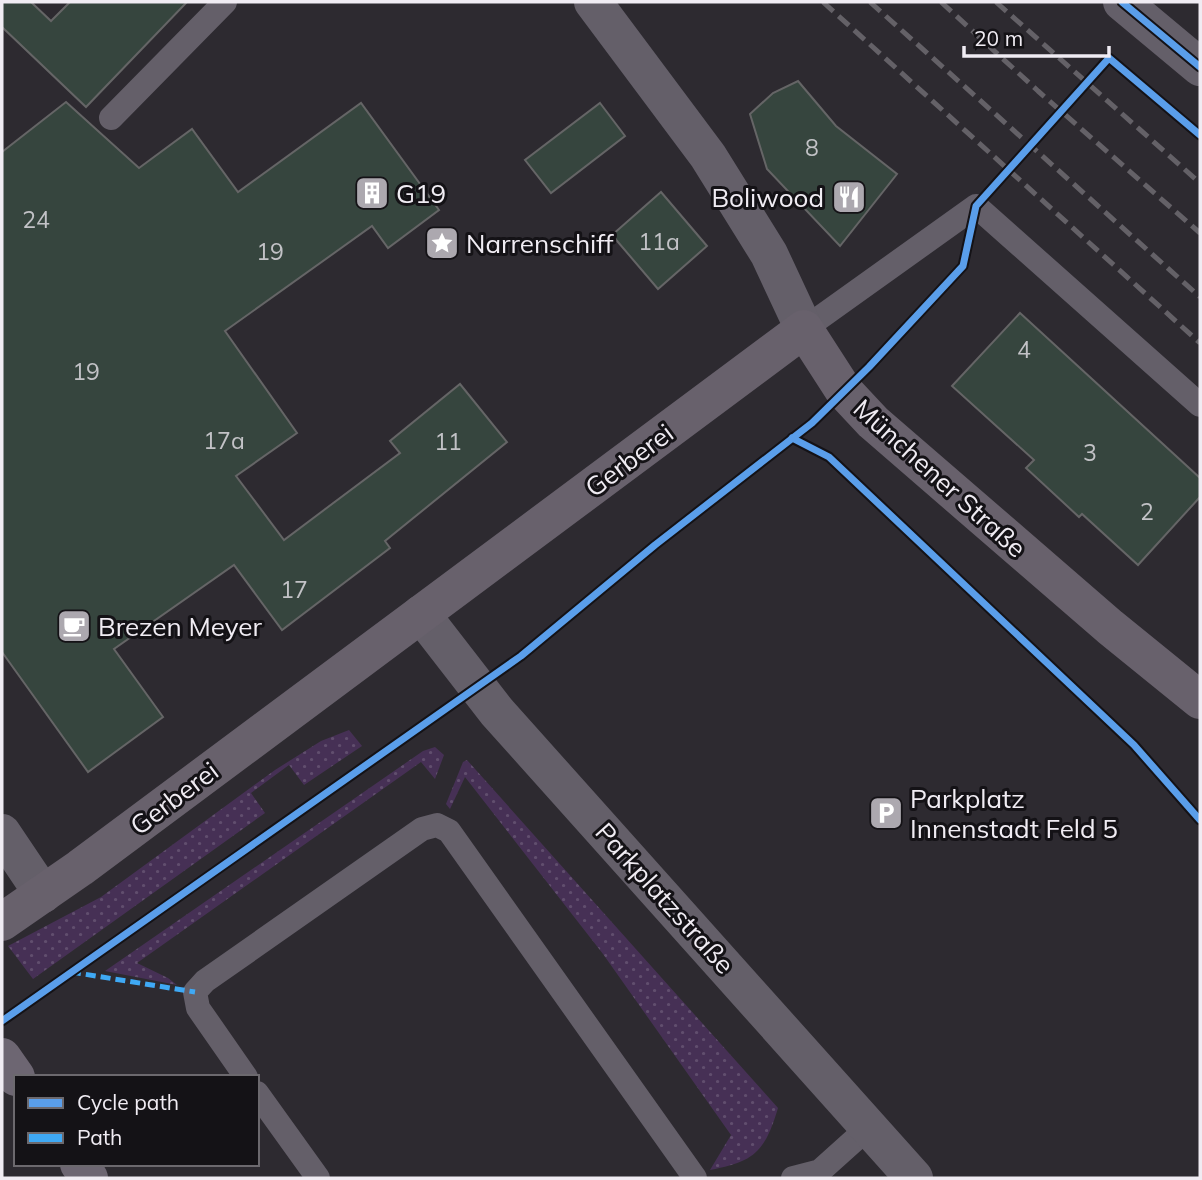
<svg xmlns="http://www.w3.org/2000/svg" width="1202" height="1180" viewBox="0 0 1202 1180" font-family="Mulish,sans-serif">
<defs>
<pattern id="grass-dots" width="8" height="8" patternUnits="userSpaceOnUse" patternTransform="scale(1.75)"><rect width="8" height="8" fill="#463055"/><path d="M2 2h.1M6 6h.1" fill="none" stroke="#614e6e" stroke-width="1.8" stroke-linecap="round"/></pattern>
</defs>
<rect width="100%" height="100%" fill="#2d2a30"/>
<g fill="url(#grass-dots)">
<polygon points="349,730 362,746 304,785 289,765 251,793 265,813 33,979 8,946 101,897 275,770 321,741"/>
<polygon points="435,747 444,755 435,779 421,762 137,963 168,978 177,985 105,971 423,751"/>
<path d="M467,760L778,1108C765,1151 755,1162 710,1170L731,1135L603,954L465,777L450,809L446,804L463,762Z"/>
</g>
<g fill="#36453e" stroke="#656566" stroke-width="2">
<polygon points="2,2 31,2 51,21 70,2 187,2 86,107 2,27"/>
<polygon points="798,81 836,126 897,174 840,246 767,169 750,114 773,93"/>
<polygon points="66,102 139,168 192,129 238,192 361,103 439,210 388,248 372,226 225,331 297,433 236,476 284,540 400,453 390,441 460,384 507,442 385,541 390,548 282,630 234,565 114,649 163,717 88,772 2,652 2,152"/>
<polygon points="600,103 625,136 551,193 525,160"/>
<polygon points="661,192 707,246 658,289 612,235"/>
<polygon points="1020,313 1200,478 1200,497 1138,565 1082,514 1079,517 1026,468 1034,460 952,386"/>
</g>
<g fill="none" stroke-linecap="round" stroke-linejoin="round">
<g stroke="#645f69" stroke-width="24">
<polyline points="111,118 225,2"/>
<polyline points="804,329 976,206 1200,405"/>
<polyline points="246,1077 198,1008 195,992 205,981 422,829 437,825 449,831 695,1178"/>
<polyline points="257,1093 318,1178"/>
<polyline points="793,1178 820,1171 869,1127"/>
</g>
<g stroke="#645f69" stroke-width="38">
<polyline points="593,2 708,156 769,254 804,329"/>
<polyline points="1122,2 1200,67"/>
<polyline points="421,614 497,712 914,1178"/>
<polyline points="2,833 43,894"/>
</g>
<polyline stroke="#68616c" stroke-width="38" points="2,922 80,868 804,329 844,391 873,422 1110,627 1200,700"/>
<g stroke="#6d6672" stroke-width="38">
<polyline points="2,1057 16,1077"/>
<polyline points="79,1164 89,1178"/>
</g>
<g stroke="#646167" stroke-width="5" stroke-dasharray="14 7" stroke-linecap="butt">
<polyline points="823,2 1200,343"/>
<polyline points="870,2 1200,297"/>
<polyline points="941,2 1038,91 1200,233"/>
<polyline points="996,2 1200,183"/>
</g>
<polyline stroke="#3fa9f5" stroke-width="5" stroke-dasharray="10 5" stroke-linecap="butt" points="71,972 195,992"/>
<g stroke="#141216" stroke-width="11">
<g id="cycleway">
<polyline points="1122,2 1200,67"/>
<polyline points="792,438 829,457 1134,745 1200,820"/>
<polyline points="2,1021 521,656 655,545 812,423 869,367 963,266 976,206 1109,58 1200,135"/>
</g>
</g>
<use href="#cycleway" stroke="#5a9eea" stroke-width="7"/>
</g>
<defs>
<g id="building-square" transform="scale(1.75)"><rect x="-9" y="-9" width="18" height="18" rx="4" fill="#aca8af" stroke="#141216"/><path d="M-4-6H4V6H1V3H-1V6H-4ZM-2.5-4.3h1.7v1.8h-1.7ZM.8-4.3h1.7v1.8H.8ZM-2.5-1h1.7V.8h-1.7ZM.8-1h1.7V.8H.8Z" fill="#fff"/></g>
<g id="restaurant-square" transform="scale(1.75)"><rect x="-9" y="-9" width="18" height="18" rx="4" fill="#aca8af" stroke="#141216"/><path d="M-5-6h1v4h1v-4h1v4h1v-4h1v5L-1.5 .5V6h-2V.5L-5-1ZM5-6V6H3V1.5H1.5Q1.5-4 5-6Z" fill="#fff"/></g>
<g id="sight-square" transform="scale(1.75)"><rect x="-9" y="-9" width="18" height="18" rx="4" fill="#aca8af" stroke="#141216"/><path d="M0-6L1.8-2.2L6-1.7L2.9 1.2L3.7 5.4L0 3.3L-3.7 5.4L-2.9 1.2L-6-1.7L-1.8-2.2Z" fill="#fff"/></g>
<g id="cafe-square" transform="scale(1.75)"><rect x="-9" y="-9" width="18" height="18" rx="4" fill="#aca8af" stroke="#141216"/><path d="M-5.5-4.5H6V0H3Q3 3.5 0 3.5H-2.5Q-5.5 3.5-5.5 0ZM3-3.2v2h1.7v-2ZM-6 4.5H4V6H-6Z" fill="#fff"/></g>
<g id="parking-square" transform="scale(1.75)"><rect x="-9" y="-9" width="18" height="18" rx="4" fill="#aca8af" stroke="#141216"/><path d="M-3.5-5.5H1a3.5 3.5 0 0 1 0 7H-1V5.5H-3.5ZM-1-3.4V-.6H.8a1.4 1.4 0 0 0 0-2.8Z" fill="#fff"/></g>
</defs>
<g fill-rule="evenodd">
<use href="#building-square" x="372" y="193"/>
<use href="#restaurant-square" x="849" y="197"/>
<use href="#sight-square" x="442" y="243"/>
<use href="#cafe-square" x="74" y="626"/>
<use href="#parking-square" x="886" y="813"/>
</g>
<g text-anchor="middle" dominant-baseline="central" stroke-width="6" stroke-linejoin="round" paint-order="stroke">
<g font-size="23" fill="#c2c2c6">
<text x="812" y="147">8</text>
<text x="36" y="219">24</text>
<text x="659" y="241">11a</text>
<text x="270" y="251">19</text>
<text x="1024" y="349">4</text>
<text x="86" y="371">19</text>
<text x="224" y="440">17a</text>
<text x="448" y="441">11</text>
<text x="1090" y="452">3</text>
<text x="1147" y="511">2</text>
<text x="294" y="589">17</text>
</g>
<g font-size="26" fill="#f0ecf3" stroke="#141216" text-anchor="start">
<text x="396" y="193">G19</text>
<text x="824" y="197" text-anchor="end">Boliwood</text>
<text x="466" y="243">Narrenschiff</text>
<text x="98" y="626">Brezen Meyer</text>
<text x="910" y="798">Parkplatz<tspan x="910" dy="30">Innenstadt Feld 5</tspan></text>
</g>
<g font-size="26" fill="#f0ecf3" stroke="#141216">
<text transform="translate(629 460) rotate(-37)">Gerberei</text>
<text transform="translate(940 478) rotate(42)">Münchener Straße</text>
<text transform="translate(174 798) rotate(-37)">Gerberei</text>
<text transform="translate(665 898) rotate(48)">Parkplatzstraße</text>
</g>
</g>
<rect width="1202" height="1180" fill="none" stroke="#f0ecf3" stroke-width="7"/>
<rect x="14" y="1075" width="245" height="91" fill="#141216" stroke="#6c696e" stroke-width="2"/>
<rect x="28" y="1098" width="35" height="10" fill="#5a9eea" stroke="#6c696e" stroke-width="2"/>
<text x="77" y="1110" font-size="21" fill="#f0ecf3">Cycle path</text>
<rect x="28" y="1133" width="35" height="10" fill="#3fa9f5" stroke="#6c696e" stroke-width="2"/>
<text x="77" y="1145" font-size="21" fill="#f0ecf3">Path</text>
<path d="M964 46v10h145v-10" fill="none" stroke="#f0ecf3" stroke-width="3.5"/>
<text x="974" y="46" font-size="21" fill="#f0ecf3" stroke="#141216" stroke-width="5" paint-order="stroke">20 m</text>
</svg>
